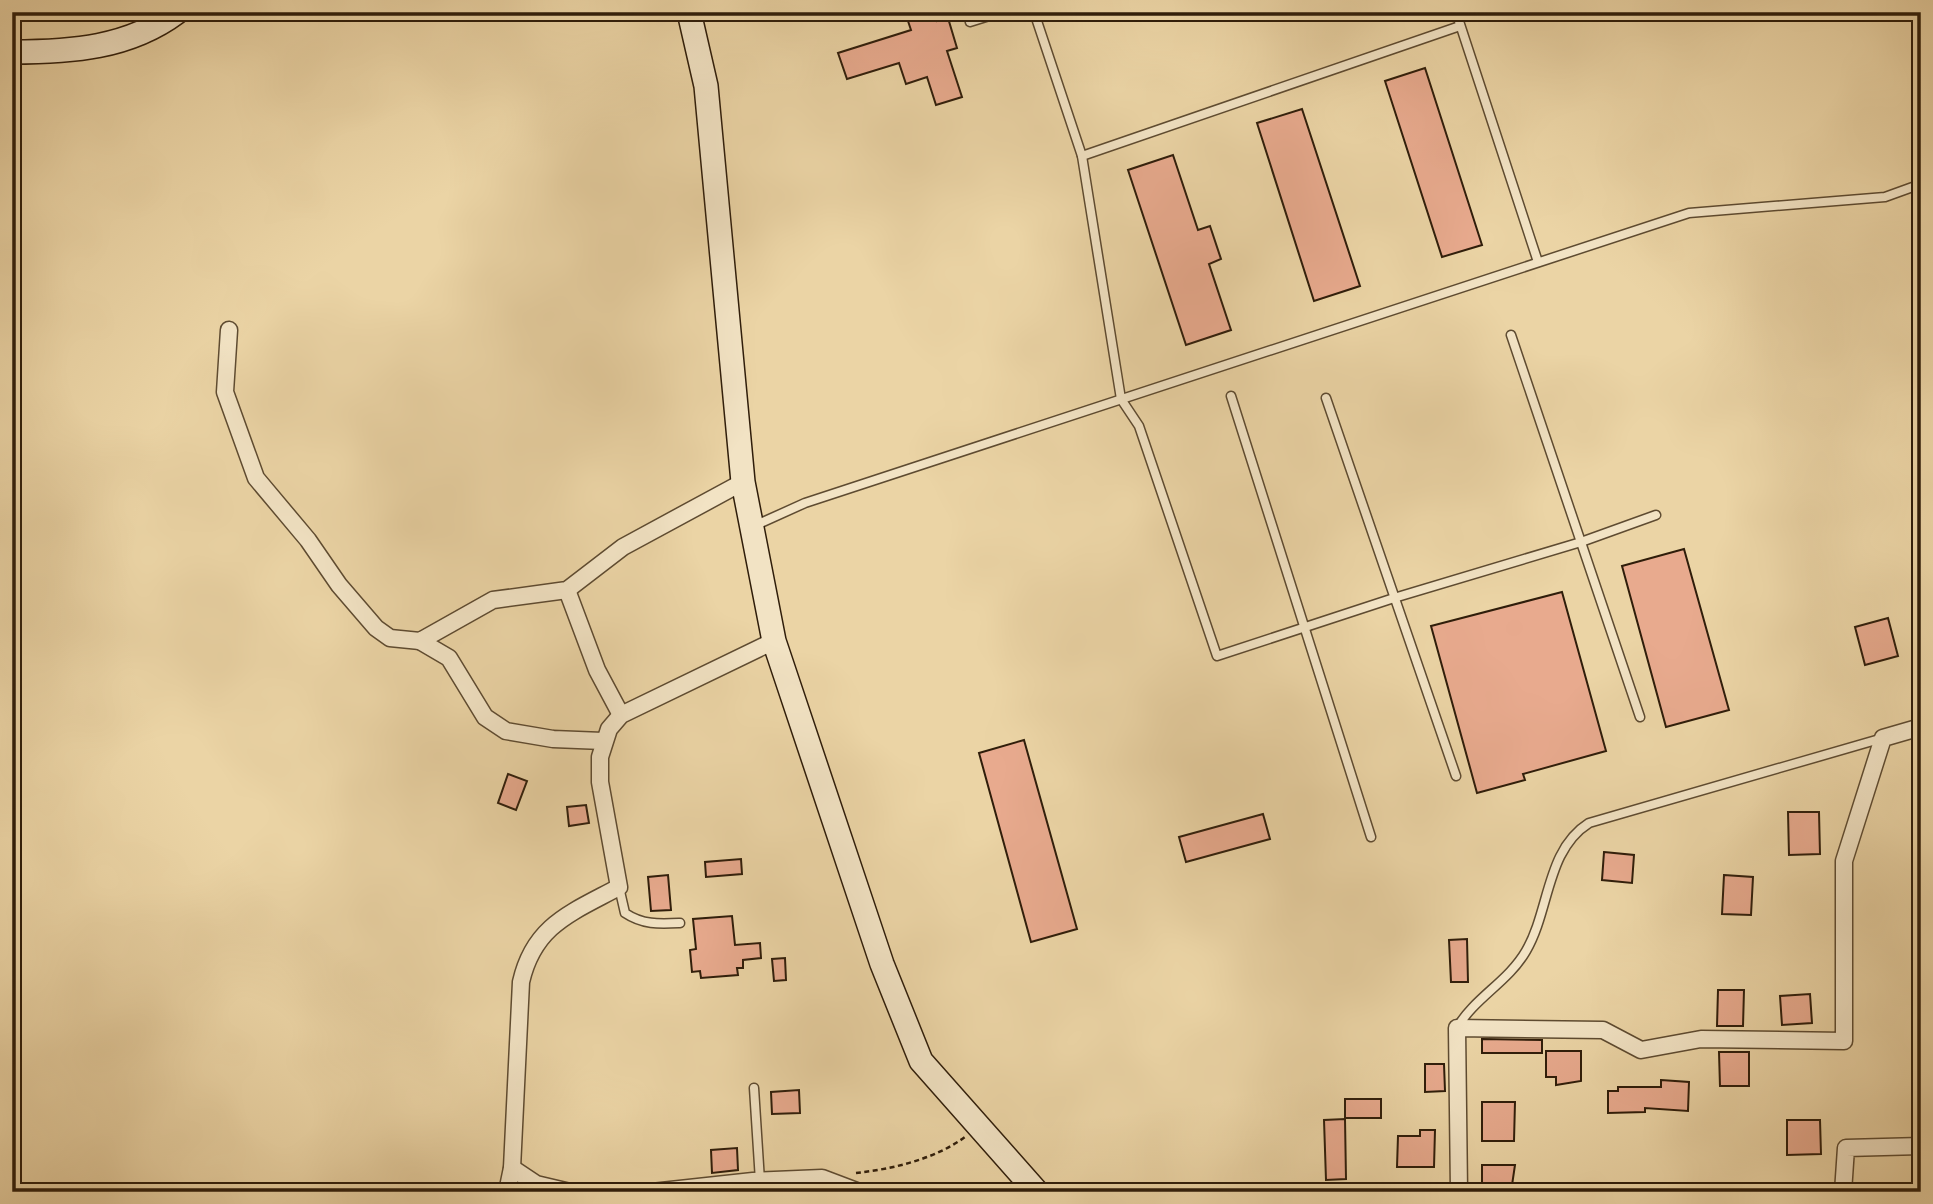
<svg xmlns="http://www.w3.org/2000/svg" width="1933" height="1204" viewBox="0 0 1933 1204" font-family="'EB Garamond',serif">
<rect width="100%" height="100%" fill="#ebd4a5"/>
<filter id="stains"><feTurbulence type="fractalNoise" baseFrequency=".00286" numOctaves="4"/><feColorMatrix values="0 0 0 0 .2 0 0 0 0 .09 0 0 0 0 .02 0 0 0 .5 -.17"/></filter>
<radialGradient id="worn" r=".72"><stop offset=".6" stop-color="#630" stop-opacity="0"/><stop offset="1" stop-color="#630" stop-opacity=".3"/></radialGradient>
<g fill="#e8aa8e" stroke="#2f1d0a" stroke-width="2">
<polygon points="905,12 934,12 937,21 948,18 957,48 947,51 962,97 936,105 927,77 906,84 899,63 847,79 838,53 911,30"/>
<polygon points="1425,68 1482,245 1442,257 1385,81"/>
<polygon points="1302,109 1360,286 1314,301 1257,123"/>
<polygon points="1173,155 1198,230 1210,226 1221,259 1209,264 1231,330 1186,345 1128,170"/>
<polygon points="1684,549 1729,710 1666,727 1622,566"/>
<polygon points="1562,592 1606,751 1523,774 1525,780 1477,793 1431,626"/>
<polygon points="1888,618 1898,656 1865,665 1855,627"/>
<polygon points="1024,740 1077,929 1031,942 979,753"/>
<polygon points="508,774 527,781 516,810 498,803"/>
<polygon points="586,805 589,823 569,826 567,807"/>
<polygon points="1788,812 1819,812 1820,854 1789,855"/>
<polygon points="1263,814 1270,839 1186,862 1179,837"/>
<polygon points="1604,852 1634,855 1632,883 1602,880"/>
<polygon points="741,859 742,874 706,877 705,862"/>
<polygon points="668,875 671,910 651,911 648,877"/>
<polygon points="1724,875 1753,877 1751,915 1722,914"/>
<polygon points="732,916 735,945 760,943 761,958 743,960 743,968 737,968 738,975 701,978 700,971 692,972 690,950 696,949 693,919"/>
<polygon points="1467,939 1468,982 1451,982 1449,940"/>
<polygon points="785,958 786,980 774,981 772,959"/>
<polygon points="1718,990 1744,990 1743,1026 1717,1026"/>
<polygon points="1810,994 1812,1023 1782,1025 1780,996"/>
<polygon points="1482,1039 1542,1040 1542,1053 1482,1053"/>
<polygon points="1546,1051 1581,1051 1581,1081 1556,1085 1556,1077 1546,1077"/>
<polygon points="1719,1052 1749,1052 1749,1086 1720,1086"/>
<polygon points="1425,1064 1444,1064 1445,1091 1425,1092"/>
<polygon points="1661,1080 1689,1082 1688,1111 1645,1108 1645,1112 1608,1113 1608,1091 1618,1091 1618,1087 1661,1087"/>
<polygon points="799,1090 800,1113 772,1114 771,1092"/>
<rect x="1345" y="1099" width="36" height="19"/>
<polygon points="1482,1102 1515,1102 1514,1141 1482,1141"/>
<polygon points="1345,1119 1346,1179 1326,1180 1324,1120"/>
<polygon points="1787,1120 1820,1120 1821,1154 1787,1155"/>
<polygon points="1420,1130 1435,1130 1434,1167 1397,1167 1398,1136 1420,1136"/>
<polygon points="737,1148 738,1170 712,1173 711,1150"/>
<polygon points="1482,1165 1515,1165 1511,1192 1482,1192"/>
</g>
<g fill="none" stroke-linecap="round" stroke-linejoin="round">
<g stroke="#5e4b31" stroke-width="11">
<g id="lane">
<polyline points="1034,12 1082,156 1121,399 1139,426 1217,656 1394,598 1581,542 1656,515"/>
<polyline points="1456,12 1538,262"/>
<polyline points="970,22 1002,12"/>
<polyline points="1082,156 1460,26"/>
<polyline points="1511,335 1640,717"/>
<polyline points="1231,396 1371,837"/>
<polyline points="1326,398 1456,776"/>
<polyline points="754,526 805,503 1689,213 1885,197 1921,184"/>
<path d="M619,887L625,913C643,925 659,924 680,923"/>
<path d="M1457,1028C1474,998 1508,982 1526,951C1550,910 1546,850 1589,823L1883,738"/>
<polyline points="754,1088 760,1181"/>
</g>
</g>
<g stroke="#5e4b31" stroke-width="19">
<g id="street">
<polyline points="229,330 225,392 256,478 308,540 339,585 376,628 390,638 420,641 493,600 567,590 623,547 743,482"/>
<polyline points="567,590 597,670 621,715"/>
<polyline points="420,641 449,658 485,717 506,731 553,739 603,741"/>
<polyline points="512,1168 536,1184 570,1192"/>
<path d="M507,1192L512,1168L521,982C534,925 571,913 619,887L600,782V757L609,729L621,715L774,641"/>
<polyline points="652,1192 753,1181 822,1178 859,1192"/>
<polyline points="1459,1192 1457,1028 1603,1030 1641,1050 1701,1039 1844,1041 1844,861 1883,738 1921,727"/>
<polyline points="1843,1192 1846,1148 1921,1146"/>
</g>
</g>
<g stroke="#2f1d0a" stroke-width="26">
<g id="secondary">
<polyline points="689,12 706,86 743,482 774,641 882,964 921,1061 1037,1192"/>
<path d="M12,52C71,52 129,48 177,12"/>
</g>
</g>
<path stroke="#2f1d0a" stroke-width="2.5" stroke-dasharray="5 3.5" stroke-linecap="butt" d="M856,1173C893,1169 935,1159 965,1137"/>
<use href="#lane" stroke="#f2e3c4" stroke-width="8"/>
<use href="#street" stroke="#f2e3c4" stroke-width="16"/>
<use href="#secondary" stroke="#f2e3c4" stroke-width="23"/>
</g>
<rect width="1933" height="1204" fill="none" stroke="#ebd4a5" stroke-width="42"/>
<rect x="14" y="14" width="1905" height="1176" fill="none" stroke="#2f1d0a" stroke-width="3.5"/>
<rect x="21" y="21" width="1891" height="1162" fill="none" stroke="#2f1d0a" stroke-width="2"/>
<rect width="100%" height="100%" filter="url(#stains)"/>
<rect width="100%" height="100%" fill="url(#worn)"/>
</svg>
